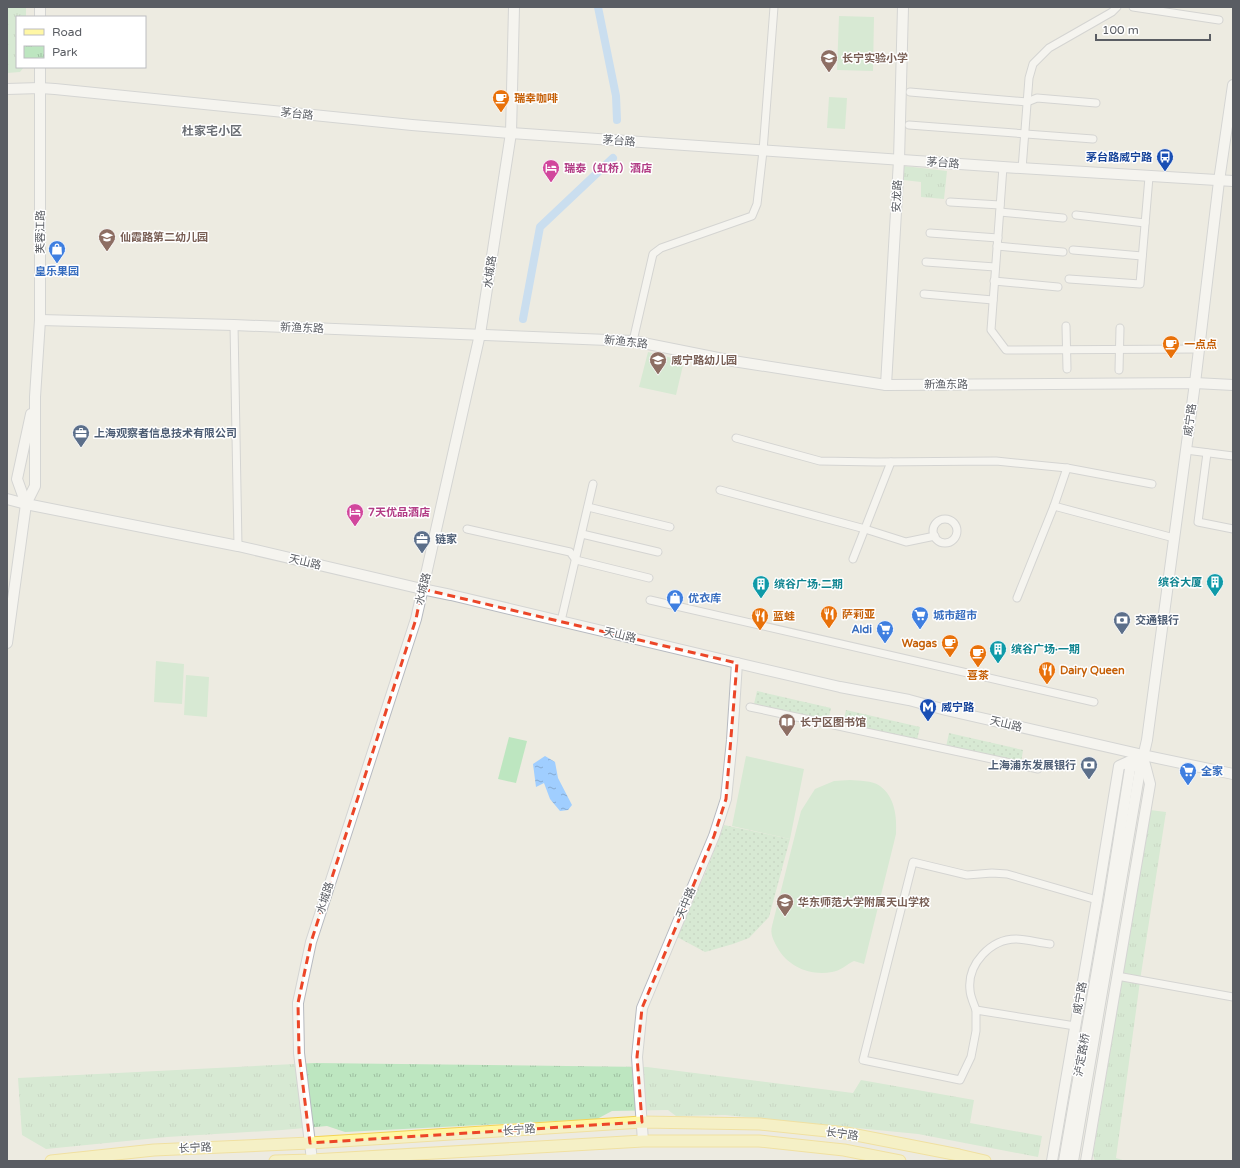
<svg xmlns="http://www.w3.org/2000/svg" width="1240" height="1168" viewBox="0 0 1240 1168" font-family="'Varela Round','Noto Sans SC',sans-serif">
<defs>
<pattern id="grass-dots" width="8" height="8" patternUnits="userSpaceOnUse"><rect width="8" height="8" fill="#bde6c0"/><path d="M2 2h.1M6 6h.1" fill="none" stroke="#9dbea0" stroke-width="1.8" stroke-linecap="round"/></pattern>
<pattern id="park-tufts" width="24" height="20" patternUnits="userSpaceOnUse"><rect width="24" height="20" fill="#bde6c0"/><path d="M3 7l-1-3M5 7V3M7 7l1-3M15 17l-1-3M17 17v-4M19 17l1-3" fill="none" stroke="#9dbea0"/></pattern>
<pattern id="water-ripples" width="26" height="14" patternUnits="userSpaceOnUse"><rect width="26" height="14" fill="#a0ceff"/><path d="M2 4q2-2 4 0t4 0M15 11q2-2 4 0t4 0" fill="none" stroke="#85aad2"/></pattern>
</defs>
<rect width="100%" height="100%" fill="#edebe1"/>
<g fill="url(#grass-dots)">
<polygon points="757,691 831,708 828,721 754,704"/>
<polygon points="846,710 920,727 917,740 843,723"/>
<polygon points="949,733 1023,750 1021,763 946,747"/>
<polygon points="724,825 790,839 769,917 749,938 733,944 705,952 677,937 707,869"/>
</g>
<g fill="url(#park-tufts)">
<polygon points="7,7 26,7 26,17 17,17 17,67 24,67 20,72 7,73"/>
<polygon points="904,166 947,171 944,199 921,197 921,182 903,180"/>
<polygon points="1150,810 1166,812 1141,974 1116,1158 1126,1161 1095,1161 1093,1155"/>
<polygon points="315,1063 647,1067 853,1093 861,1080 974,1100 970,1123 1042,1136 1038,1157 918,1134 725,1115 676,1116 668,1110 612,1111 597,1119 345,1132 327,1126 282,1130 167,1137 46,1149 22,1135 18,1078"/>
</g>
<g fill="#bde6c0">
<polygon points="839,16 874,17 873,71 837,70"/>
<polygon points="829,97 847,98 845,129 827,128"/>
<polygon points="648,352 684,361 676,395 639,387"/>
<polygon points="156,661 184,664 182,704 154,702"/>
<polygon points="186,675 209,677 207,717 184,715"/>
<polygon points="509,737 527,741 516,783 498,779"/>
<polygon points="746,756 804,769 790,839 732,826"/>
<path d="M850,780C859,781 872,780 880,786C895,797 897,817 896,834L864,964L854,961C847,964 841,971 832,972C810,976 788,967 777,947C773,939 770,934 772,926L801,811L815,789L834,781Z"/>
</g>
<polygon fill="url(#water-ripples)" points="545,756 555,762 558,778 572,805 568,810 560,811 550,799 544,783 536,787 533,764"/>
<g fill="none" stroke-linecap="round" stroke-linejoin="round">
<g stroke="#a0ceff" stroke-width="8">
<polyline points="598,7 616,96 617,120"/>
<polyline points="523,319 540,227 613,158"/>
</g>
<g stroke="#b7b9be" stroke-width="9">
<g id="street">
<polyline points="1133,7 1219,20"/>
<polyline points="910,92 1027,102 1037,98 1096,103"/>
<polyline points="909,125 1093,139"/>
<polyline points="1003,167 991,330 1006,350 1199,349"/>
<polyline points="1022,169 1029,78 1033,64 1049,48 1112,12 1117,7"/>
<polyline points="950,202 1000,205"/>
<polyline points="1000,212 1063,218"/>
<polyline points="1076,215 1145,223"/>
<polyline points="930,233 998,238"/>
<polyline points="997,246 1063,252"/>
<polyline points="1073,250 1142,256"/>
<polyline points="926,262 995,267"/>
<polyline points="1069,279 1140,284 1149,177"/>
<polyline points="994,281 1058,287"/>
<polyline points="924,294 993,300"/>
<polyline points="234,325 238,546"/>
<polyline points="1066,326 1067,369"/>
<polyline points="633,341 653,254 661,248 752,216 757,204 763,151 774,7"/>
<polyline points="1119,370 1120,328"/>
<polyline points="736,438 820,461 877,462 996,461 1067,468"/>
<polyline points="1186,450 1233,456"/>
<polyline points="1207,453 1198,522 1233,529"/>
<polyline points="1152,484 1067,468 1054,506 1174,538"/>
<polyline points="720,490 865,529 906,542 935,536"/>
<polyline points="588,507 670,527"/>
<circle cx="945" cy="531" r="12"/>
<polyline points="467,529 570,552 576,560 649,578"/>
<polyline points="582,534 658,552"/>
<polyline points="853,559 891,462"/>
<polyline points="1017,598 1054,506"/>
<polyline points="650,600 1094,702"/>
<polyline points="561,621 593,484"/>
<polyline points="750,707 1038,769"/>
<polyline points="1117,976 1233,997"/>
<path d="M976,1010C974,1004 970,996 970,990C967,964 991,939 1016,939C1027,939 1039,943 1050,944"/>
<polyline points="1075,1026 976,1010 976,1031 971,1057 960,1080 863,1060 913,862 967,875 992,873 1007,874 1097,900"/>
</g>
</g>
<g stroke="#b7bac0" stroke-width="12">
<g id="secondary">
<polyline points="40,7 40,17"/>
<polyline points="7,89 40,88 55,89 412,125 511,133 1003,167 1233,181"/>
<polyline points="40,320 234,325 633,341 733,361 886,385 1195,383 1233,385"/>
<polyline points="886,385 899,160 903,7"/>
<polyline points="7,499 26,504 238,546 422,589 451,595 737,663 840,687 909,700 946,710 1143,755 1233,774"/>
<polyline points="26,504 17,479 31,414"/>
<polyline points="7,643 26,504 35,486 35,397 40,320 40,67"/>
<polyline points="643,1141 637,1057 642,1008 714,836 726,799 732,740 737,663"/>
<polyline points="312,1160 299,1053 298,1003 311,942 416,619 480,334 511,133 514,7"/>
<polyline points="1052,1161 1097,900 1119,766 1143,755"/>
<polyline points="1064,1161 1109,901 1130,769 1139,759"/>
<polyline points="1073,1161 1140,770 1147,740 1195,383 1219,181 1233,85"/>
<polyline points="1086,1161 1150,784 1143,757"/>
</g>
</g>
<g stroke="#f4d353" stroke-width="13">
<g id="primary">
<polyline points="51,1161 154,1150 310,1143 642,1122 760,1124 846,1133 959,1155 985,1161"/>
<polyline points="275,1161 312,1160 643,1141 759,1141 844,1150 900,1161"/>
</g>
</g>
<use href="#street" stroke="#fff" stroke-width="7"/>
<use href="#secondary" stroke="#fff" stroke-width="10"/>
<use href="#primary" stroke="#fff7a5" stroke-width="11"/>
</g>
<path d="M0 0H1240V1168H0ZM422,589L737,663L726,799L714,836L642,1008L637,1057L642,1122L310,1143L299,1053L298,1003L311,942L416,619Z" fill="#edebe1" fill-opacity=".55" fill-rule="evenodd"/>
<path fill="none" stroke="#ec4628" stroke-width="3" stroke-dasharray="8 5" stroke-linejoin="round" d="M422,589L737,663L726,799L714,836L642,1008L637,1057L642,1122L310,1143L299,1053L298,1003L311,942L416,619Z"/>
<defs>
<g id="school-pin" transform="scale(0.9)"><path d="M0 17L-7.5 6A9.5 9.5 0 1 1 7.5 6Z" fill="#8d6e63" stroke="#fff"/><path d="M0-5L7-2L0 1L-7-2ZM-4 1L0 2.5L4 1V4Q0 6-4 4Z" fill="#fff"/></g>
<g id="cafe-pin" transform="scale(0.9)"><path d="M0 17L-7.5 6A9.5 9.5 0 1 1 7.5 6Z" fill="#e8710a" stroke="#fff"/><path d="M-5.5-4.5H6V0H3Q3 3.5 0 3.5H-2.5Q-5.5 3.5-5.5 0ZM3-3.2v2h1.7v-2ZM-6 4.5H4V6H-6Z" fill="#fff"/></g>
<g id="bus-pin" transform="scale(0.9)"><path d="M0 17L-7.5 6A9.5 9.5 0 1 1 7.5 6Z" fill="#1a4fb4" stroke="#fff"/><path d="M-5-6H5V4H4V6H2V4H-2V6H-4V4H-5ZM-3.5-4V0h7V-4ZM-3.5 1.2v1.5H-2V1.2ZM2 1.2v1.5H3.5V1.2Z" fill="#fff"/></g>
<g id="hotel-pin" transform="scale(0.9)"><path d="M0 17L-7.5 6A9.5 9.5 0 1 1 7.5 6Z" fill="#d1479c" stroke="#fff"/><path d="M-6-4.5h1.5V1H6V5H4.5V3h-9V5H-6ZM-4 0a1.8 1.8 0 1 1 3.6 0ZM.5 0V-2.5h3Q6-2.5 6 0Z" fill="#fff"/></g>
<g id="shop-pin" transform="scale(0.9)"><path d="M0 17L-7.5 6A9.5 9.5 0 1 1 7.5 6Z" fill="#3f7fe0" stroke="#fff"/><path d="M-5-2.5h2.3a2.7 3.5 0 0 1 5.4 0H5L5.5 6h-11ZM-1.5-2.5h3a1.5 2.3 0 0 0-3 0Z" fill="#fff"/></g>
<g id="office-pin" transform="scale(0.9)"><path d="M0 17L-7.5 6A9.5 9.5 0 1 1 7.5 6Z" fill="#5c6f8a" stroke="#fff"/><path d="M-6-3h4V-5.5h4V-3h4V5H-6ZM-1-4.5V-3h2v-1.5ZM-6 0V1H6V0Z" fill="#fff"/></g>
<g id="building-pin" transform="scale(0.9)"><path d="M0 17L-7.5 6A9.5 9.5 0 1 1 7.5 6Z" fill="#0f9aa8" stroke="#fff"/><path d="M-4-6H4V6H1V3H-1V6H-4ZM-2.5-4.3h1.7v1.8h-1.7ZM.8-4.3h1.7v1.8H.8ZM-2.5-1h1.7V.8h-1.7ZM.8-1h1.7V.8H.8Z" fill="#fff"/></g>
<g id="restaurant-pin" transform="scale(0.9)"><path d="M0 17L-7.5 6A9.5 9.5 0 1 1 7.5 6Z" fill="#e8710a" stroke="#fff"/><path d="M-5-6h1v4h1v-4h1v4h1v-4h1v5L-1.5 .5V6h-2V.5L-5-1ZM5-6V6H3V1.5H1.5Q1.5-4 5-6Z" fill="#fff"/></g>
<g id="supermarket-pin" transform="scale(0.9)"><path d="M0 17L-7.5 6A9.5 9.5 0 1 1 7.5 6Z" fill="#3f7fe0" stroke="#fff"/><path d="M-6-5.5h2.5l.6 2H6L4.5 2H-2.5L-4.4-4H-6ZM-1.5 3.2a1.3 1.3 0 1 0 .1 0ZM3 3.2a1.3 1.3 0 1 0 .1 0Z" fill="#fff"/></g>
<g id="bank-pin" transform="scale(0.9)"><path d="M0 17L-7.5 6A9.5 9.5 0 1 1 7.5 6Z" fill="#5c6f8a" stroke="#fff"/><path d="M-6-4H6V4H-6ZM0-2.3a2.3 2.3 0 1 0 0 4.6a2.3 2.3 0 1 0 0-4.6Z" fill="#fff"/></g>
<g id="metro-pin" transform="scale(0.9)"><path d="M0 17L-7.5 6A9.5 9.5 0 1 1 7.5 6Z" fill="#1a4fb4" stroke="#fff"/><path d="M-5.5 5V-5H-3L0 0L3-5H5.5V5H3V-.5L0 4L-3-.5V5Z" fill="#fff"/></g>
<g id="library-pin" transform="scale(0.9)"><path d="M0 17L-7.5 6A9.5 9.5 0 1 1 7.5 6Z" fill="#8d6e63" stroke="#fff"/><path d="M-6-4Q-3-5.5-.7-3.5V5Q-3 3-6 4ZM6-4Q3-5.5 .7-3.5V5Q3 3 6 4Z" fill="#fff"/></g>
</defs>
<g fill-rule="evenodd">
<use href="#school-pin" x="829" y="58"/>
<use href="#cafe-pin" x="501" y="98"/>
<use href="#bus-pin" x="1165" y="157"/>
<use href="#hotel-pin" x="551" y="168"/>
<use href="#school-pin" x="107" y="237"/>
<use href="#shop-pin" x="57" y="249"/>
<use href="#cafe-pin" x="1171" y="344"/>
<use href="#school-pin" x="658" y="360"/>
<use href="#office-pin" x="81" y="433"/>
<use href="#hotel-pin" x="355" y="512"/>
<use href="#office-pin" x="422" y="539"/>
<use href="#building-pin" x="1215" y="582"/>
<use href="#building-pin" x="761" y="584"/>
<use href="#shop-pin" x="675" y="598"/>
<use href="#restaurant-pin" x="829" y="614"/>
<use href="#supermarket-pin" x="920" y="615"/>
<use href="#restaurant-pin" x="760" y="616"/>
<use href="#bank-pin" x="1122" y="620"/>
<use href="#supermarket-pin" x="885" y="629"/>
<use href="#cafe-pin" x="950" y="643"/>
<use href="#building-pin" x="998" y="649"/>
<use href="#cafe-pin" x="978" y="653"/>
<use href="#restaurant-pin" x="1047" y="670"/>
<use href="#metro-pin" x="928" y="707"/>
<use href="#library-pin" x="787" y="722"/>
<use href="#bank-pin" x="1089" y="765"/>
<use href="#supermarket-pin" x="1188" y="771"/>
<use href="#school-pin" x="785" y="902"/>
</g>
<g text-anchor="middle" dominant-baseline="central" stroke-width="3" stroke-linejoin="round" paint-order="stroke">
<g font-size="11" font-weight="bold" fill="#785e54" stroke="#fff" text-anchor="start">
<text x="842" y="58">长宁实验小学</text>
<text x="120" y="237">仙霞路第二幼儿园</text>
<text x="671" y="360">威宁路幼儿园</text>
<text x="800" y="722">长宁区图书馆</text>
<text x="798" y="902">华东师范大学附属天山学校</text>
</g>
<g font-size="11" font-weight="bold" fill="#c56008" stroke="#fff" text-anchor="start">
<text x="514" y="98">瑞幸咖啡</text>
<text x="1184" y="344">一点点</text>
<text x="842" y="614">萨莉亚</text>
<text x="773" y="616">蓝蛙</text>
<text x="937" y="643" text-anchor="end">Wagas</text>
<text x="1060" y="670">Dairy Queen</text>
<text x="978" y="675" text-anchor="middle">喜茶</text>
</g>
<g font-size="11" fill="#5a5d63" stroke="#fff">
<text transform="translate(297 114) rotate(6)">茅台路</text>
<text transform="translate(619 141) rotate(4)">茅台路</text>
<text transform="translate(943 163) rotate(4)">茅台路</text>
<text transform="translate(897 196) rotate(-87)">安龙路</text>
<text transform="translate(40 232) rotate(-90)">芙蓉江路</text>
<text transform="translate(490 272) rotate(-81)">水城路</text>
<text transform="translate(302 328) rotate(2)">新渔东路</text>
<text transform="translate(626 342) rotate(6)">新渔东路</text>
<text x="946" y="384">新渔东路</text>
<text transform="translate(1190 420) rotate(-82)">威宁路</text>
<text transform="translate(305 562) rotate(13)">天山路</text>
<text transform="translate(423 589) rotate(-76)">水城路</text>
<text transform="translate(620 635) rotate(14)">天山路</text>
<text transform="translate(1006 724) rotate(13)">天山路</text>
<text transform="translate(325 898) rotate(-72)">水城路</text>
<text transform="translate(686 903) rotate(-67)">天中路</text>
<text transform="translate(1080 998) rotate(-80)">威宁路</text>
<text transform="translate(1082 1055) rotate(-80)">泸定路桥</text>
<text transform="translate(519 1130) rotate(-4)">长宁路</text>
<text transform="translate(842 1134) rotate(8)">长宁路</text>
<text transform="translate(195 1148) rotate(-3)">长宁路</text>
</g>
<g font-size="11" font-weight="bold" fill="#164399" stroke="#fff" text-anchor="end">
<text x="1152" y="157">茅台路威宁路</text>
<text x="941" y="707" text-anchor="start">威宁路</text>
</g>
<g font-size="11" font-weight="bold" fill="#b23c85" stroke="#fff" text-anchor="start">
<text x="564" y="168">瑞泰（虹桥）酒店</text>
<text x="368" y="512">7天优品酒店</text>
</g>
<g font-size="11" font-weight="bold" fill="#366cbe" stroke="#fff" text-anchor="start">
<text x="57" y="271" text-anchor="middle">皇乐果园</text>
<text x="688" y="598">优衣库</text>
<text x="933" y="615">城市超市</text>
<text x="872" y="629" text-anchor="end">Aldi</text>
<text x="1201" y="771">全家</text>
</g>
<g font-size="11" font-weight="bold" fill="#4e5e75" stroke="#fff" text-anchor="start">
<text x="94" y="433">上海观察者信息技术有限公司</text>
<text x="435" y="539">链家</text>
<text x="1135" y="620">交通银行</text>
<text x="1076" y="765" text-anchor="end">上海浦东发展银行</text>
</g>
<g font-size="11" font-weight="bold" fill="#0d838f" stroke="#fff" text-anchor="start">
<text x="1202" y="582" text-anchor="end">缤谷大厦</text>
<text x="774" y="584">缤谷广场·二期</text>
<text x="1011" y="649">缤谷广场·一期</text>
</g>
<g font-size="12" font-weight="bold" fill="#6b6f75" stroke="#fff">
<text x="212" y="131">杜家宅小区</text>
</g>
</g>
<rect width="1240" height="1168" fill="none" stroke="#5a5d63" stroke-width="16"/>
<rect x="16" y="16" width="130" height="52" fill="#ffffff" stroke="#bdbec1"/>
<rect x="24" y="29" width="20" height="6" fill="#fff7a5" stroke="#bdbec1"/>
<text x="52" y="36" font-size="12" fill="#5a5d63">Road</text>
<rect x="24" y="46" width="20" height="12" fill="url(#park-tufts)" stroke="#bdbec1"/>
<text x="52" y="56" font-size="12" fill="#5a5d63">Park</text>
<path d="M1096 34v6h114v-6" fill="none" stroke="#5a5d63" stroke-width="2"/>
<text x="1102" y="34" font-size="12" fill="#5a5d63" stroke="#ffffff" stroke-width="3" paint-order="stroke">100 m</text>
</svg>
